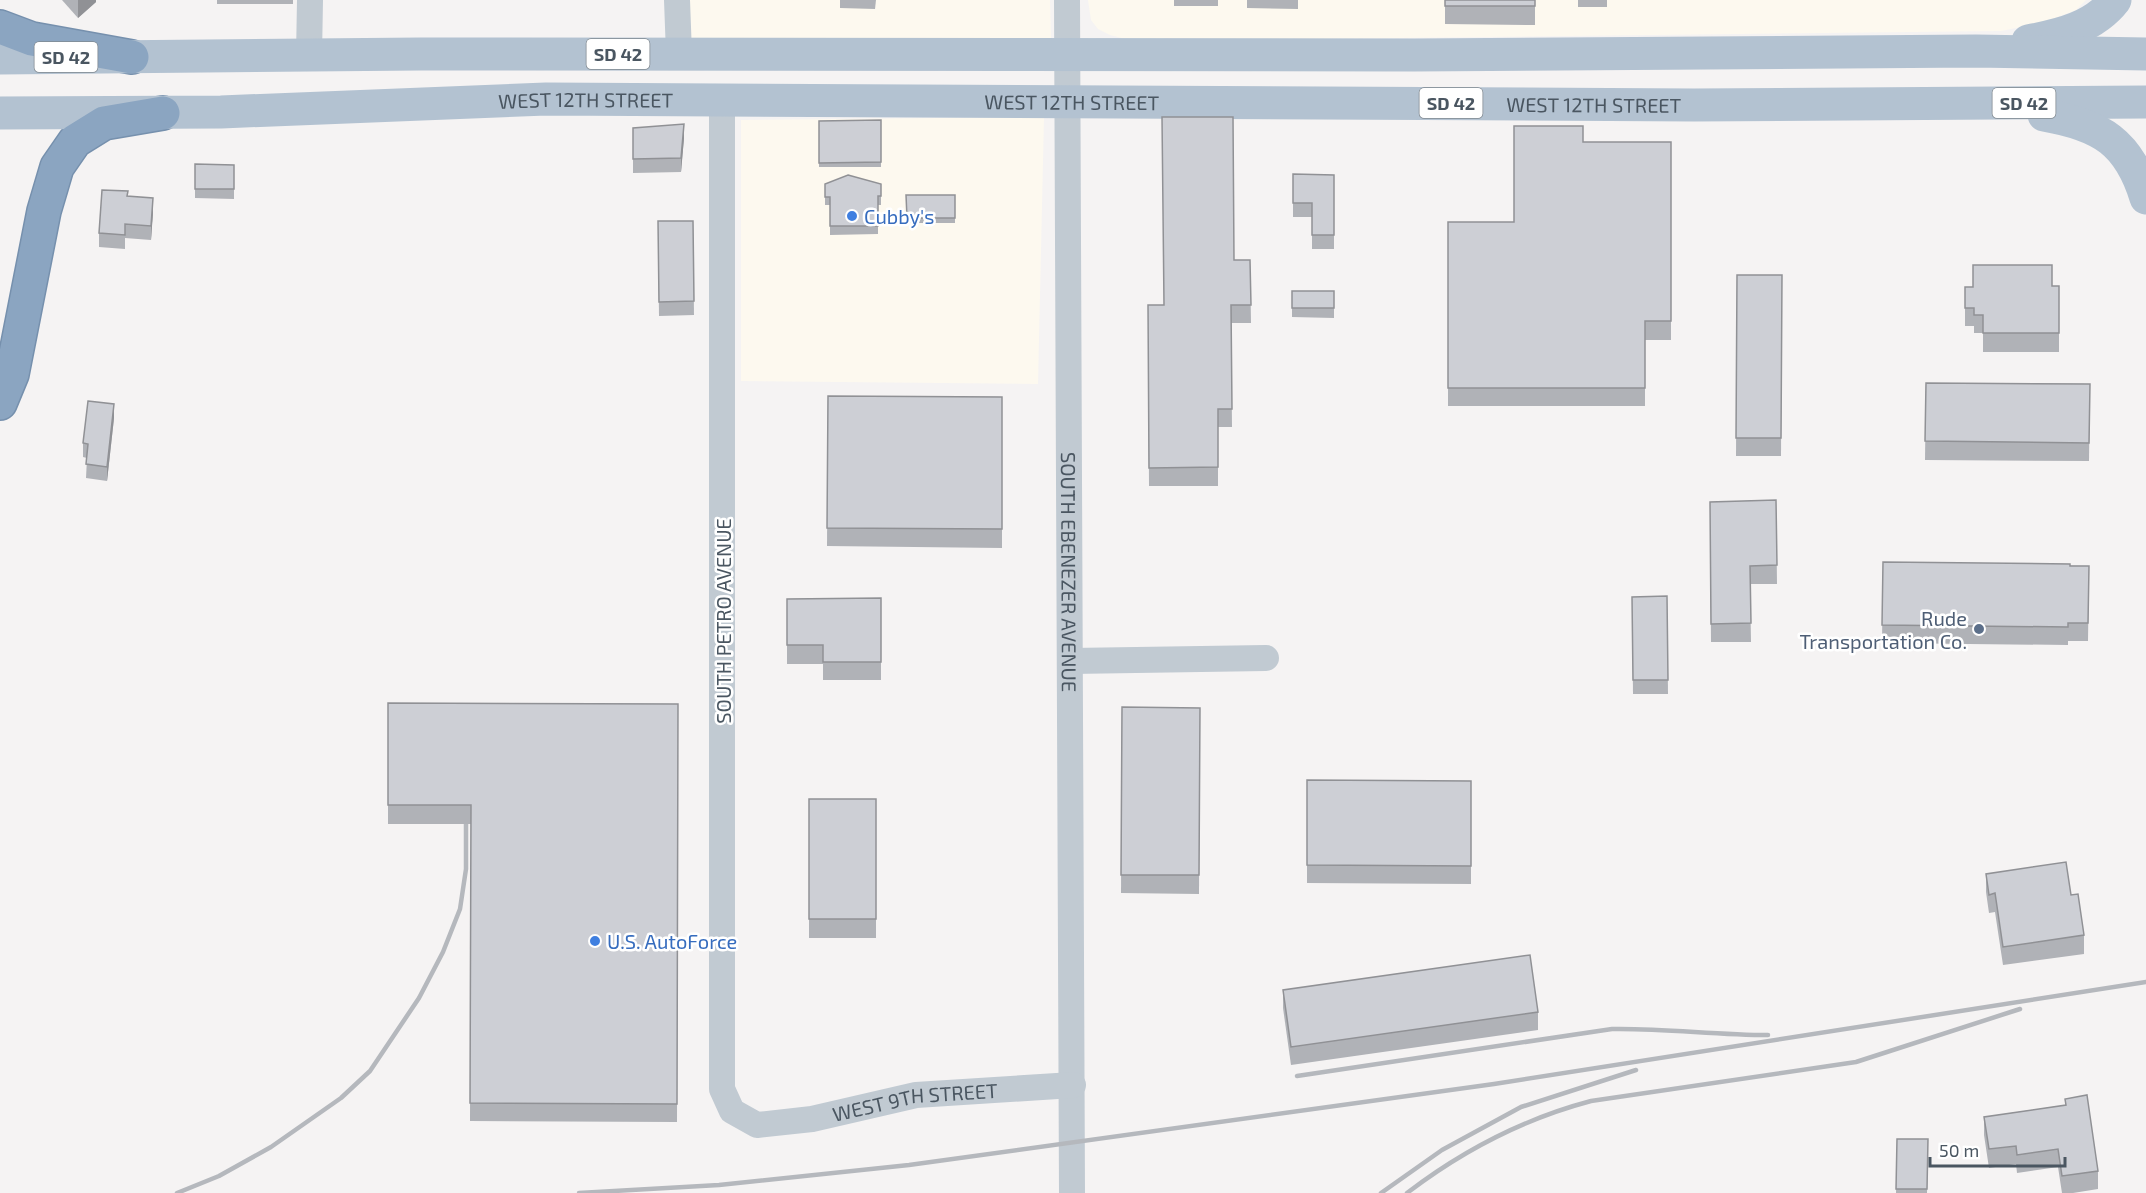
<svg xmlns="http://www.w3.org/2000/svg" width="2146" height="1193" viewBox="0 0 2146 1193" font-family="'Exo 2',sans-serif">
<rect width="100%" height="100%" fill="#f5f3f3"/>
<g fill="#fdf9ef">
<polygon points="685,0 1050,0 1051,39 685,43"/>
<polygon points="1088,0 2086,0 2076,10 2042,23 2001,31 1133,41 1110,35 1098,29 1091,20"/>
<polygon points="1044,117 1038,384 741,381 741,120"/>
</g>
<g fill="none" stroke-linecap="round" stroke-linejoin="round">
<g stroke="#7690ad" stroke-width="36">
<g id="highway">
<polyline points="0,27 32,39 132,57"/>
<polyline points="0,403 12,374 44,211 57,167 75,141 104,123 163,113"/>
</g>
</g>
<g stroke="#c1cad2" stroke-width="26">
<polyline points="677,0 679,54"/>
<path id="s1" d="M1067,0L1072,1193"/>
<polyline points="309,56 310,0"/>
<path id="s2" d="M722,100V1089L732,1111L757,1125L812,1119L916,1095L1073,1085"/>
<polyline points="1071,661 1266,658"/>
</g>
<g stroke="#b3c2d1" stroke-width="33">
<path d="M2028,41C2061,35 2094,27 2115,0"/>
<polyline points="0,58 421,54 1414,55 1976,51 2146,54"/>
<path id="s3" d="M0,113L221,112L546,99L1694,105L2146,102"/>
<path d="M2044,115C2101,125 2129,142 2146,198"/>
</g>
<use href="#highway" stroke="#8ba5c1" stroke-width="33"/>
<g stroke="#b5b8bd" stroke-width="4.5">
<path d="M1297,1076L1612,1029C1664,1028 1715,1035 1768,1035"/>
<polyline points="177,1193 219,1176 271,1147 341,1098 370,1071 419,998 443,952 460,909 466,869 466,808"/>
<polyline points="579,1193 719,1185 909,1165 1494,1084 2146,982"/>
<polyline points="1381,1193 1442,1150 1521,1107 1636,1070"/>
<path d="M1407,1193C1462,1151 1523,1119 1591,1101L1856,1062L2020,1009"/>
</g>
</g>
<g fill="#b0b2b7">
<polygon points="62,0 96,0 96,2 78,18"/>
<rect x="217" y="0" width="76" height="4"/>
<polygon points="840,0 876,0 875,9 840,8"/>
<rect x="1174" y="0" width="44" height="6"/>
<polygon points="1247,0 1298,0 1298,9 1247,8"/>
<polygon points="1445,0 1535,0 1535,25 1445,24"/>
<rect x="1578" y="0" width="29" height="7"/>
<polygon points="881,120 881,167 819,167 819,121"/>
<polygon points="633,128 684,138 681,172 633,173"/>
<polygon points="1583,142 1671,142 1671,340 1645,340 1645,406 1448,406 1448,222 1514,222"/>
<polygon points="195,164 234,165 234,199 195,198"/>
<polygon points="1293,174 1334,175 1334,249 1312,249 1312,217 1293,217"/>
<polygon points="825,184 881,184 881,205 878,205 878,234 830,235 830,205 825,205"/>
<polygon points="906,195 955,195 955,223 907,223"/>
<polygon points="128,196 153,212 151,240 125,238 125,249 99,247 99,233"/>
<polygon points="658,221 693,221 694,315 659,316"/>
<polygon points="1234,260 1250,260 1251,323 1231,323 1232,427 1218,427 1218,486 1149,486 1148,305 1163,305"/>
<polygon points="1737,275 1782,275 1781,456 1736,456"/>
<polygon points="2059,286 2059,352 1983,352 1983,333 1974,333 1974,326 1965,326 1965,287"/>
<polygon points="1292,291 1334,291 1334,318 1292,317"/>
<polygon points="1926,383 2090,384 2089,461 1925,460"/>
<polygon points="828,396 1002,397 1002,548 827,546"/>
<polygon points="114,418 107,481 86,478 87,458 83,457 83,443"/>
<polygon points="1776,500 1777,584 1750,584 1751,642 1711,642 1710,502"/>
<polygon points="1883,562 2089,566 2088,641 2068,641 2068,645 1882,643"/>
<polygon points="1667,596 1668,694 1633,694 1632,597"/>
<polygon points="881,598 881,680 823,680 823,664 787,664 787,599"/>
<polygon points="388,703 678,704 677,1122 470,1121 471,824 388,824"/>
<polygon points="1122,707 1200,708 1199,894 1121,893"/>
<polygon points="1307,780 1471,781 1471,884 1307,883"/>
<rect x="809" y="799" width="67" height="139"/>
<polygon points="1986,874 2071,895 2084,935 2084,954 2003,965 1995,912 1989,913 1986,892"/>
<polygon points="1283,990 1538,1012 1538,1030 1291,1065 1283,1008"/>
<polygon points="2065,1099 2098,1171 2098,1189 2073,1193 2062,1193 2058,1167 2017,1173 2016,1164 1989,1168 1984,1135 1984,1117 2065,1105"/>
<polygon points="1897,1139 1928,1139 1927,1193 1896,1193"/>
</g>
<g fill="#909195">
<polygon points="78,0 96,0 96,2 78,18"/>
<polygon points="684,124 684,138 681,172 681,158"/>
<polygon points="153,198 153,212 151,240 151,226"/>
<polygon points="114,404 114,418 107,481 107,467"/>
</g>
<g fill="#cdcfd5" stroke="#909195" stroke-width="1.5">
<rect x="1445" y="0" width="90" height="6"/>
<polygon points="1162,117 1233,117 1234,260 1250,260 1251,305 1231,305 1232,409 1218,409 1218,467 1149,468 1148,305 1164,305"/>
<polygon points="881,120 881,162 819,163 819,121"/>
<polygon points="684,124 681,158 633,159 633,128"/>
<polygon points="1514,126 1583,126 1583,142 1671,142 1671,321 1645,321 1645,388 1448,388 1448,222 1514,222"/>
<polygon points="195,164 234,165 234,189 195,189"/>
<polygon points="1293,174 1334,175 1334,235 1312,235 1312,203 1293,203"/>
<polygon points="848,175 881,184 881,196 878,196 878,226 830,226 830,197 825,197 825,184"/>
<polygon points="102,190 128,191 127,196 153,198 151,226 125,224 125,235 99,233"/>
<polygon points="906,195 955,195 955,218 907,218"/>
<polygon points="658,221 693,221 694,301 659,302"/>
<polygon points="1973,265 2052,265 2052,286 2059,286 2059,333 1983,333 1983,315 1974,315 1974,308 1965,308 1965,287 1973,287"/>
<polygon points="1737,275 1782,275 1781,438 1736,438"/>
<rect x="1292" y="291" width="42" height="17"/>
<polygon points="1926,383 2090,384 2089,443 1925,441"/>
<polygon points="828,396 1002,397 1002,529 827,528"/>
<polygon points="88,401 114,404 107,467 86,464 88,444 83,443"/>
<polygon points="1776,500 1777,565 1750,566 1751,623 1711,624 1710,502"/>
<polygon points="1883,562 2070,564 2070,566 2089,566 2088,623 2068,623 2068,627 1882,625"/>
<polygon points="1667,596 1668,680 1633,680 1632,597"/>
<polygon points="881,598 881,662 823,662 823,645 787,645 787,599"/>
<polygon points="388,703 678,704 677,1104 470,1103 471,805 388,805"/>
<polygon points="1122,707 1200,708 1199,875 1121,875"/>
<polygon points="1307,780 1471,781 1471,866 1307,865"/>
<rect x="809" y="799" width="67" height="120"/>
<polygon points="2066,862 2071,895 2078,894 2084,935 2003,947 1995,893 1989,895 1986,874"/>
<polygon points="1530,955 1538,1012 1291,1047 1283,990"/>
<polygon points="2087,1095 2098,1171 2062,1176 2058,1149 2017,1155 2016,1146 1989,1149 1984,1117 2066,1105 2065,1099"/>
<polygon points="1897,1139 1928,1139 1927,1189 1896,1189"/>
</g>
<g fill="#3f7fe0" stroke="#fff" stroke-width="2">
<circle cx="852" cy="216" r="6"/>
<circle cx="595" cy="941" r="6"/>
</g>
<circle fill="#5c6f8a" stroke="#fff" stroke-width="2" cx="1979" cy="629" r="6"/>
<g text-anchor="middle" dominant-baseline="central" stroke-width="5" stroke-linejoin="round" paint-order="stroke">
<g fill="#fff" stroke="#808990" stroke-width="1.5">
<rect x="586.5" y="39" width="63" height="30" rx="4.5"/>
<rect x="34.5" y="42" width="63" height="30" rx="4.5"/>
<rect x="1419.5" y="88" width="63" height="30" rx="4.5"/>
<rect x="1992.5" y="88" width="63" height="30" rx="4.5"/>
</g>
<g font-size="18" font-weight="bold" fill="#4a5661">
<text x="618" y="54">SD 42</text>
<text x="66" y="57">SD 42</text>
<text x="1451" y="103">SD 42</text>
<text x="2024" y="103">SD 42</text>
</g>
<g font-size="20" fill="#4a5661" stroke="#fff">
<text stroke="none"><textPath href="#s3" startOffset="586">WEST 12TH STREET</textPath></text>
<text stroke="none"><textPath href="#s3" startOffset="1072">WEST 12TH STREET</textPath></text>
<text stroke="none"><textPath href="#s3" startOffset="1594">WEST 12TH STREET</textPath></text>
<text stroke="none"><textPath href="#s1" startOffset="572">SOUTH EBENEZER AVENUE</textPath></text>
<text transform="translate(723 621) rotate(-90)">SOUTH PETRO AVENUE</text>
<text stroke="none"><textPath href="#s2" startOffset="1202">WEST 9TH STREET</textPath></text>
</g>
<g font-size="20" fill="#366cbe" stroke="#fff" text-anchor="start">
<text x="864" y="216">Cubby's</text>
<text x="607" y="941">U.S. AutoForce</text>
</g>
<g font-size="20" fill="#4e5e75" stroke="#fff" text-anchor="end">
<text x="1967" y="618">Rude<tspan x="1967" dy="23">Transportation Co.</tspan></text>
</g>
</g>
<path d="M1930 1157v9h135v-9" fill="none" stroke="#4a5661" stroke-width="3"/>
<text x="1939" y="1157" font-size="18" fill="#4a5661" stroke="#ffffff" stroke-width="4.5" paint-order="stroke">50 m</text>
</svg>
